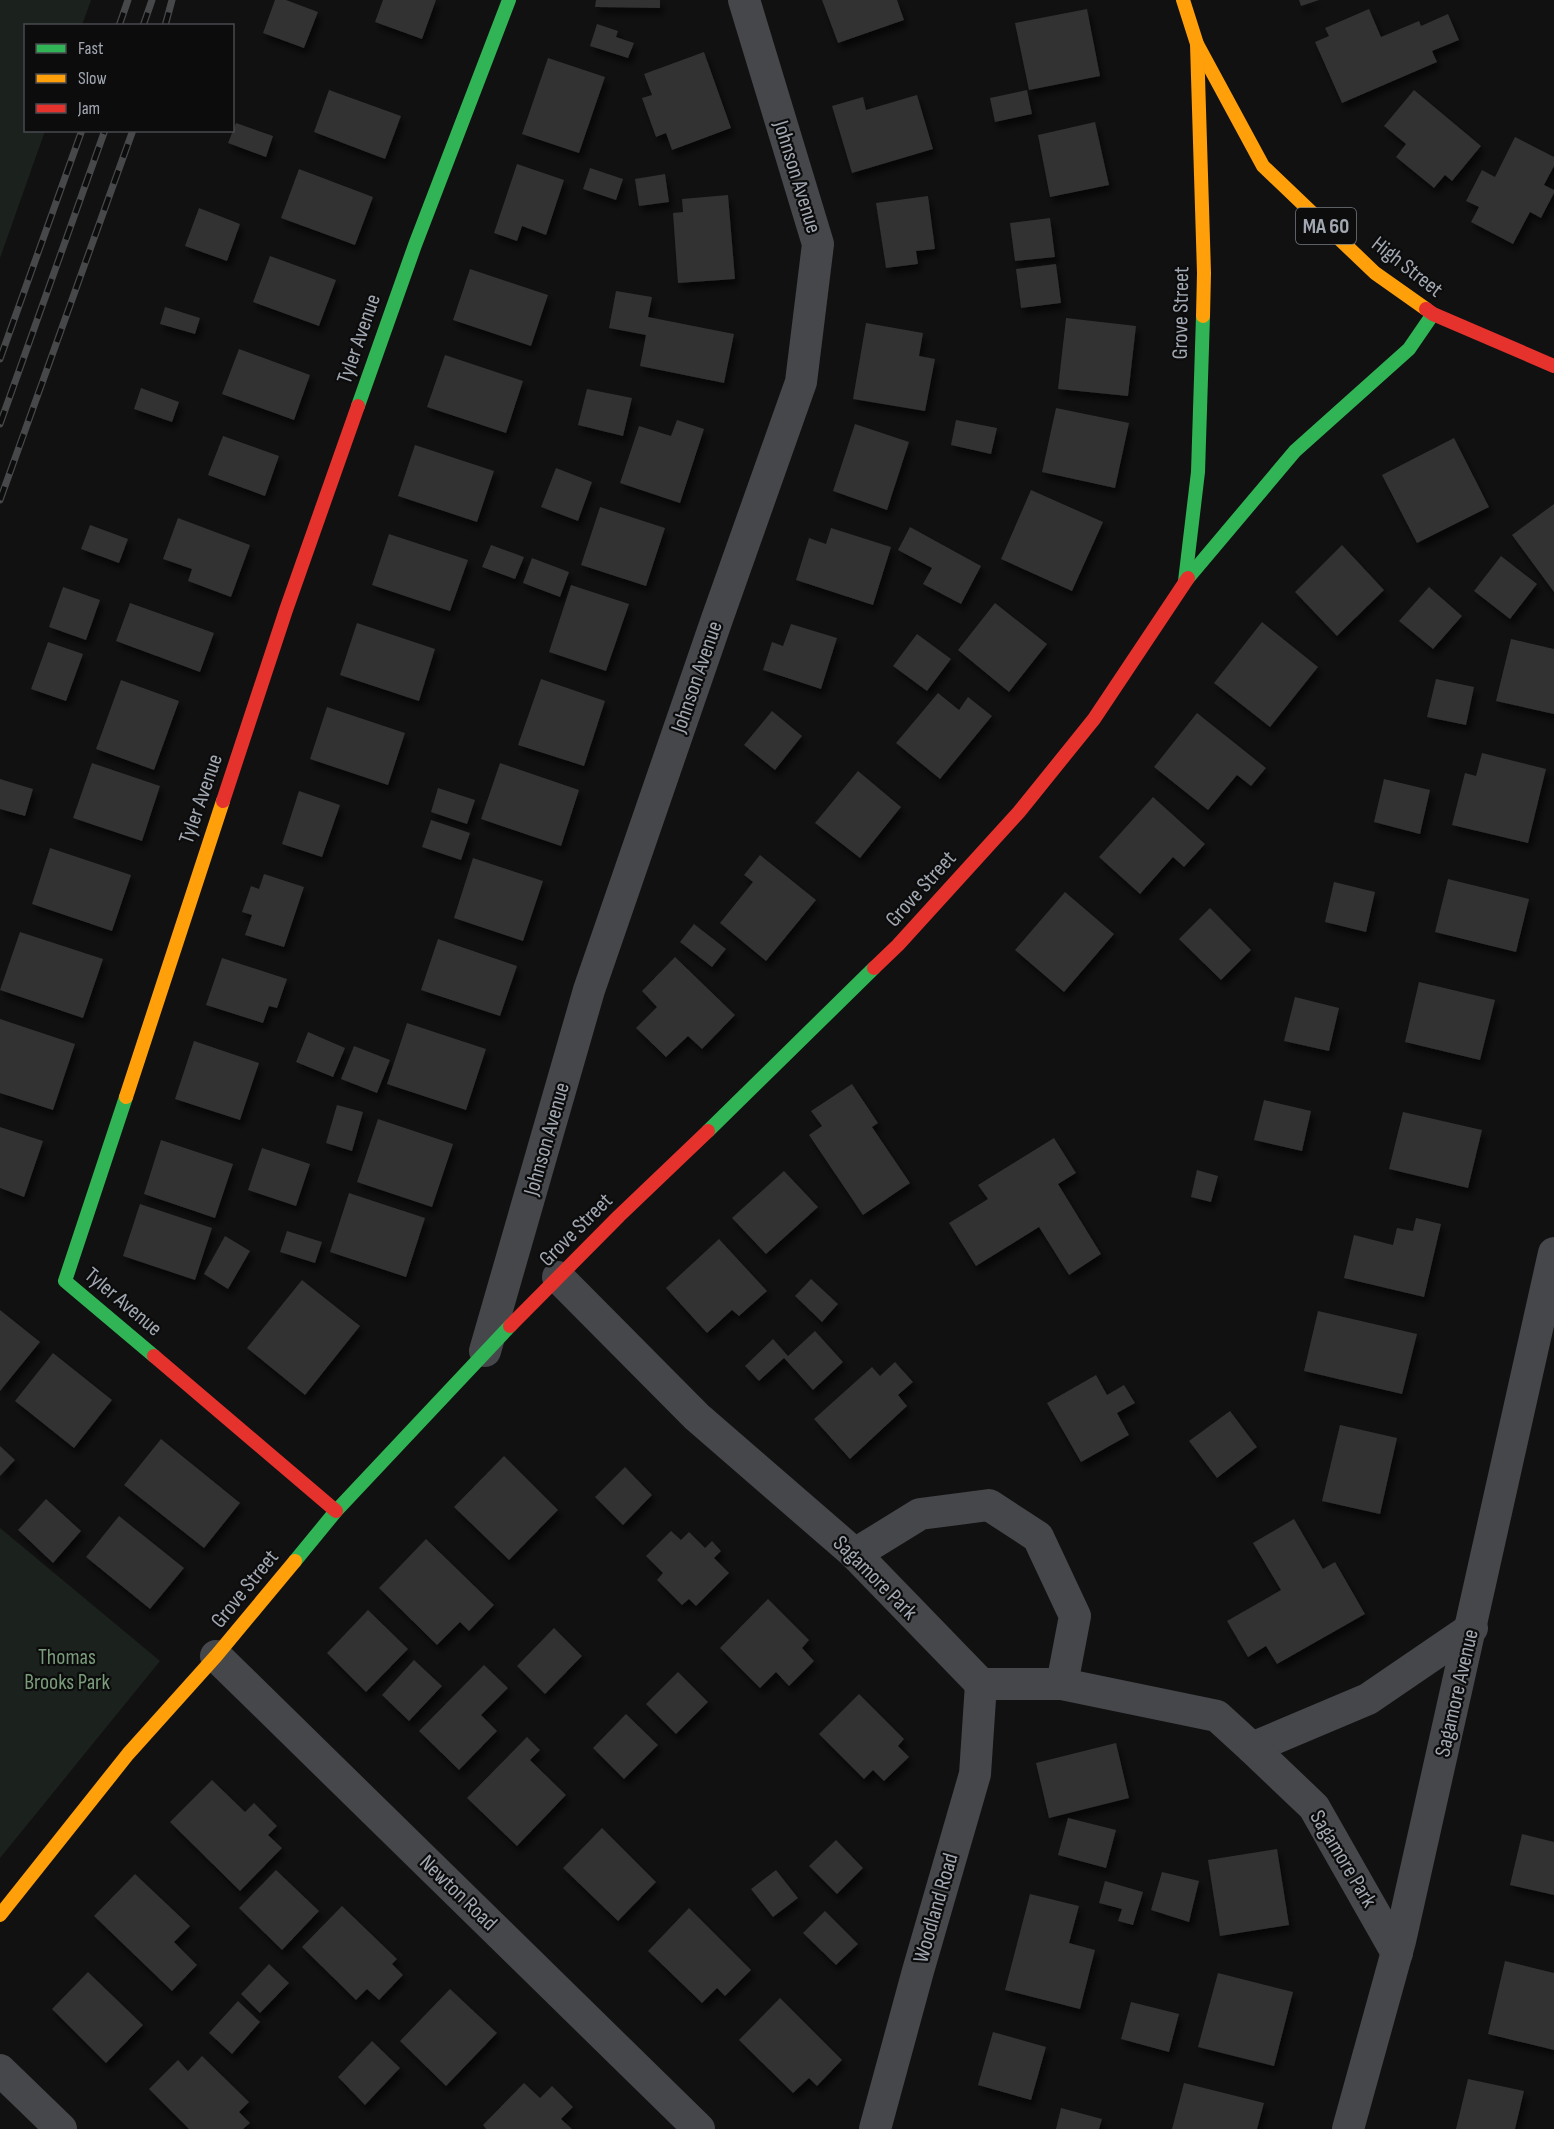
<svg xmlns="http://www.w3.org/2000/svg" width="1554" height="2129" viewBox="0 0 1554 2129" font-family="'Sofia Sans Condensed',sans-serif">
<defs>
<filter id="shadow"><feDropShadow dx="3.5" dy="6" stdDeviation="3" flood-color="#0009"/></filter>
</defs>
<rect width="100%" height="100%" fill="#111"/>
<g fill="#1b211c">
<polygon points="0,0 91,0 82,25 26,26 26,130 45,131 0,258"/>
<polygon points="0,1528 160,1661 0,1858"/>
</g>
<g fill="#313233" filter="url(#shadow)">
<polygon points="275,0 286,0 318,12 304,48 263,33"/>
<polygon points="383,0 436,0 422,39 375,22"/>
<polygon points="596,0 660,0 660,8 595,7"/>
<polygon points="822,0 897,0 904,20 838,43"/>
<polygon points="1299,0 1319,0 1301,6"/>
<polygon points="1087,9 1100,76 1029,90 1015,23"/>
<polygon points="1369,9 1381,37 1419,21 1421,26 1448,14 1459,40 1432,51 1437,62 1342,103 1315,42 1329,36 1325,28"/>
<polygon points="597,24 618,31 616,37 634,43 628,58 590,46"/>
<polygon points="704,52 731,128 672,150 666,133 656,137 642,98 652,95 644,74"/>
<polygon points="548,58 605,77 579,153 522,134"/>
<polygon points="329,90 401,116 385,159 314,132"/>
<polygon points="1027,90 1032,114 995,122 990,98"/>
<polygon points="1414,90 1481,146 1452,181 1445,175 1434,188 1396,157 1406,144 1384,126"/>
<polygon points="917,95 933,149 852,173 832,106 863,97 866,110"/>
<polygon points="1095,122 1109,185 1050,197 1038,135"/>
<polygon points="236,123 273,136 266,157 228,143"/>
<polygon points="1515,137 1554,157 1554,166 1544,185 1554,190 1554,193 1541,218 1530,212 1513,244 1471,222 1479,207 1466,201 1482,170 1495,177"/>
<polygon points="517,164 564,180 546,235 522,226 517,241 494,233"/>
<polygon points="590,168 623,179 616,200 583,189"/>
<polygon points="299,169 373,197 355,245 281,218"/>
<polygon points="665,174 669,202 639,206 635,179"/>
<polygon points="728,195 735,279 678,283 673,213 683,212 682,199"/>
<polygon points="928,196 935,249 916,251 918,264 886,268 876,203"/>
<polygon points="199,208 240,224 227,261 185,246"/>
<polygon points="1050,218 1055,257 1015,261 1010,223"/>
<polygon points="270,256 336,280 319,326 253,302"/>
<polygon points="1056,264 1061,303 1021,308 1016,269"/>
<polygon points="470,269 548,295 531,346 453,320"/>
<polygon points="616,291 652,297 648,317 734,334 724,383 640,366 646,335 609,328"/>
<polygon points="165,307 200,318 195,334 160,324"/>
<polygon points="1066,318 1136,326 1128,396 1058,389"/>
<polygon points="866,323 923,333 919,356 935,359 925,411 853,399"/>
<polygon points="239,349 310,375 294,420 222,394"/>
<polygon points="445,355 523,381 506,433 427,407"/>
<polygon points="141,388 179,402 172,422 134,409"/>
<polygon points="587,389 632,398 623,436 578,425"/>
<polygon points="1056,408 1129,423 1115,488 1042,472"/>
<polygon points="677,420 704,429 680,503 620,483 639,426 671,436"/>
<polygon points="956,420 997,428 991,454 951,445"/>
<polygon points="855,424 909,442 887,510 833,491"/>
<polygon points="223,436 279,456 265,496 208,475"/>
<polygon points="1454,438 1489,507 1417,543 1382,475"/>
<polygon points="415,445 494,471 477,522 398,496"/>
<polygon points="556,468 592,482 578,521 541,507"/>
<polygon points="1031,490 1103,522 1072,591 1001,559"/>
<polygon points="1554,504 1554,592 1512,535"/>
<polygon points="600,507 665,528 646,586 581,565"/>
<polygon points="178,518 250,545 231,597 188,581 192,569 163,559"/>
<polygon points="90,525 128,539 119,563 81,549"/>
<polygon points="910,527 981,566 961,604 923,584 932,568 898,550"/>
<polygon points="831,528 891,547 873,605 796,580 809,538 826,544"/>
<polygon points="389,534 468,560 450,611 372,585"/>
<polygon points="491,545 524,557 515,579 482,567"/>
<polygon points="1342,545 1384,590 1337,636 1295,592"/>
<polygon points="1501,556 1537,584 1510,619 1474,591"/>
<polygon points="532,558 569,572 560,597 523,583"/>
<polygon points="571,585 629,604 606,671 549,652"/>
<polygon points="63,587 100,600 86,640 49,627"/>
<polygon points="1429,587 1462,616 1433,649 1399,621"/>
<polygon points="130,603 214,633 200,672 116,641"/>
<polygon points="995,603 1047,644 1009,692 958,650"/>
<polygon points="1262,622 1318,667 1270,727 1214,683"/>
<polygon points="357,623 435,649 419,701 340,675"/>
<polygon points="791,624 837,638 821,689 763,670 772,642 783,646"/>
<polygon points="917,634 951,659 927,691 893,666"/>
<polygon points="1511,639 1554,649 1554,714 1496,701"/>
<polygon points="48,642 83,654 66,701 31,689"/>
<polygon points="541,679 605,701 584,766 518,745"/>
<polygon points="1436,679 1474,687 1466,725 1427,717"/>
<polygon points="121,680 179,701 154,770 96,749"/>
<polygon points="938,693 959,710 968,697 992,716 940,779 896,743"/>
<polygon points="327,707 405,733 388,785 310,759"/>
<polygon points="772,711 802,736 775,770 744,745"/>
<polygon points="1197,713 1266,768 1251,786 1237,775 1208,810 1154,767"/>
<polygon points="1482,753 1546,769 1528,843 1452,825 1465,773 1476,776"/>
<polygon points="92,763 160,786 142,841 73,818"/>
<polygon points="500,763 579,790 561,846 481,819"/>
<polygon points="858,771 901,807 860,858 815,823"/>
<polygon points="0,779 33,789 25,816 0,809"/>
<polygon points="1384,779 1430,790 1420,834 1374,822"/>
<polygon points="438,788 475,800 467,824 431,812"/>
<polygon points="299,791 340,805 322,857 282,844"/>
<polygon points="1153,797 1205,844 1184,867 1173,857 1140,894 1099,857"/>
<polygon points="431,820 470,833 461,860 422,847"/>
<polygon points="50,848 131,875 112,931 32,904"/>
<polygon points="760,855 816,900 766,961 720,923 753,882 744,875"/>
<polygon points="473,858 543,881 523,941 454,918"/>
<polygon points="264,874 304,887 284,947 245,935 252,915 242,912 251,886 259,889"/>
<polygon points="1448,879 1529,899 1516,952 1435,932"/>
<polygon points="1334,882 1375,892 1366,932 1325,922"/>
<polygon points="1065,892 1114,934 1064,992 1015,950"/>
<polygon points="1210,908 1251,950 1221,980 1179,939"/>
<polygon points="694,924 726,949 712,967 680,942"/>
<polygon points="20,932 103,959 83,1018 0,990"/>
<polygon points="438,939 517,966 500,1016 421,990"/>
<polygon points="675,957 735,1015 702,1049 688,1036 666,1057 636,1028 657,1007 642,991"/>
<polygon points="222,958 287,979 277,1008 269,1006 263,1023 206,1005"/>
<polygon points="1419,982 1495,1000 1480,1060 1405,1042"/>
<polygon points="1295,997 1339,1008 1329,1051 1284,1041"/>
<polygon points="0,1019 75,1044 53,1110 0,1093"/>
<polygon points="407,1023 486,1049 466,1110 387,1084"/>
<polygon points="308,1032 345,1048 333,1077 296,1062"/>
<polygon points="194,1041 259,1063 240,1120 175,1099"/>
<polygon points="354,1046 390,1060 377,1093 341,1079"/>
<polygon points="852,1084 878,1123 872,1127 910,1183 863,1215 809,1135 822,1126 811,1111"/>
<polygon points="1264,1100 1311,1111 1302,1151 1254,1140"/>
<polygon points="337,1105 363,1112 352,1151 326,1143"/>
<polygon points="1403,1112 1482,1130 1468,1188 1389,1169"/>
<polygon points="378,1119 453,1144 432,1207 357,1182"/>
<polygon points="0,1127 43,1141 24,1197 0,1188"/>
<polygon points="1054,1138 1076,1173 1058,1184 1101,1254 1069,1275 1039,1227 976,1266 949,1223 988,1199 978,1185"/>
<polygon points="161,1140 233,1164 215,1218 144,1194"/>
<polygon points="262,1148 310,1164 296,1206 248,1190"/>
<polygon points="1197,1170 1218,1176 1211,1202 1191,1197"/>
<polygon points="784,1171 818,1207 766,1254 732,1218"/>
<polygon points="349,1193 425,1218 406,1277 330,1252"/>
<polygon points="140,1204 212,1228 195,1280 123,1256"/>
<polygon points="1416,1218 1441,1224 1424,1297 1344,1278 1354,1235 1393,1245 1397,1228 1413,1231"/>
<polygon points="287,1231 322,1242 315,1263 280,1252"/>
<polygon points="225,1236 250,1251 228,1289 204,1274"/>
<polygon points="719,1239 767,1291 739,1316 732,1310 707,1333 666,1288"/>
<polygon points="811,1279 838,1304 822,1322 795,1296"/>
<polygon points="302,1280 360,1326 305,1395 247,1348"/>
<polygon points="0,1310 40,1342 0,1391"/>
<polygon points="1318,1311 1417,1334 1402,1394 1304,1371"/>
<polygon points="815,1331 843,1362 813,1390 784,1358 759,1381 745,1366 773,1339 788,1356"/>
<polygon points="53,1353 112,1400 74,1448 15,1401"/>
<polygon points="895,1362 913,1382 898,1395 907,1406 850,1459 814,1419 872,1367 880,1376"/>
<polygon points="1096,1375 1107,1395 1124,1385 1135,1403 1117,1413 1129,1435 1081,1462 1047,1403"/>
<polygon points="1230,1411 1257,1447 1217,1478 1189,1441"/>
<polygon points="1340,1425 1397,1438 1380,1514 1322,1501"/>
<polygon points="161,1439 240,1503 204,1548 124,1485"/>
<polygon points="0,1446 15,1460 0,1476"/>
<polygon points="504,1456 558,1510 509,1560 454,1507"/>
<polygon points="625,1467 652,1495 623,1525 595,1497"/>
<polygon points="46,1499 81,1531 53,1563 18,1530"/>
<polygon points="119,1516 184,1568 150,1609 86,1557"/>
<polygon points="1294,1519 1323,1569 1335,1562 1365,1614 1277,1664 1266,1646 1248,1657 1227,1621 1281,1590 1253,1543"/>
<polygon points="671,1531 681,1540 689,1532 705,1548 712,1541 721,1551 714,1558 729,1573 696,1606 689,1599 682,1605 657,1580 663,1573 646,1556"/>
<polygon points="426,1539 494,1605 469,1631 460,1622 437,1645 379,1588"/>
<polygon points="768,1599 809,1640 802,1648 814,1661 789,1686 776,1672 760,1688 720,1648"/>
<polygon points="368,1610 408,1649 366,1692 327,1653"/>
<polygon points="554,1628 582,1656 545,1694 517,1666"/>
<polygon points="414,1660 442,1686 409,1721 382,1695"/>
<polygon points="484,1665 508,1688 481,1715 497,1731 459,1770 419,1731"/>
<polygon points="678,1672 708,1702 676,1734 646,1704"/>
<polygon points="859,1694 904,1739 898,1746 909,1757 884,1781 873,1770 864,1779 819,1734"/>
<polygon points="626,1714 658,1745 624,1779 593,1748"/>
<polygon points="527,1737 540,1750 530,1760 566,1795 517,1846 467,1798"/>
<polygon points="1116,1743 1129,1798 1049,1818 1036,1763"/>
<polygon points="212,1780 245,1812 254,1803 277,1826 268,1835 282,1848 240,1891 170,1822"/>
<polygon points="1068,1818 1116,1830 1106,1868 1058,1855"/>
<polygon points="602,1828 656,1882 618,1921 563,1868"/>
<polygon points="1522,1834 1554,1842 1554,1895 1510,1885"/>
<polygon points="836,1840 863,1868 837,1894 809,1866"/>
<polygon points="1277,1849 1289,1925 1220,1936 1208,1860"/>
<polygon points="276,1870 319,1911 282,1950 239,1908"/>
<polygon points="776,1870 798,1898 773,1917 751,1889"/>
<polygon points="1162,1872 1199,1881 1189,1922 1151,1910"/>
<polygon points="135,1874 190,1926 174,1942 197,1965 172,1991 94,1916"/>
<polygon points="1105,1881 1143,1892 1133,1925 1118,1921 1122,1909 1099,1903"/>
<polygon points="1030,1894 1079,1906 1069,1943 1095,1950 1080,2009 1005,1990"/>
<polygon points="342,1906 397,1959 392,1964 403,1975 379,2000 367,1989 356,2000 302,1947"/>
<polygon points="689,1908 751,1970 725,1996 717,1988 702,2003 648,1951"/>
<polygon points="825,1911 858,1944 836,1965 803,1933"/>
<polygon points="1505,1961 1554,1973 1554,2050 1488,2034"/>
<polygon points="269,1964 289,1983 260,2013 241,1994"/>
<polygon points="88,1972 143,2025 106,2063 52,2009"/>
<polygon points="1218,1973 1293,1992 1274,2066 1198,2047"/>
<polygon points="450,1989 497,2033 446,2086 400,2041"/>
<polygon points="780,1998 842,2060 817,2086 809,2078 793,2093 739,2040"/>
<polygon points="238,2001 260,2022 232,2054 209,2033"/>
<polygon points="1131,2002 1179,2014 1169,2052 1121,2039"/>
<polygon points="993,2032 1046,2047 1031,2100 978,2085"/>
<polygon points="372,2041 400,2068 365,2105 338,2077"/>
<polygon points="202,2056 249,2102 239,2112 250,2123 243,2129 189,2129 149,2089 178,2060 188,2071"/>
<polygon points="1468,2079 1524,2091 1515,2129 1456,2129"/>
<polygon points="524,2083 540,2098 552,2086 573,2107 561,2119 572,2129 486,2129 483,2125"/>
<polygon points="1184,2083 1264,2103 1257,2129 1172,2129"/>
<polygon points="1061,2108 1102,2119 1099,2129 1056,2129"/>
</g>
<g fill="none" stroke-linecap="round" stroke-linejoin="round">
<g stroke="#46474a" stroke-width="32">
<polyline points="558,1277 697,1417 855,1554 981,1684 1062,1684 1217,1716 1252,1748 1368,1699 1472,1628"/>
<polyline points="485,1351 589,990 717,619 801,382 818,244 744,0"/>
<polyline points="855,1554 920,1514 989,1505 1038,1537 1075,1616 1062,1684"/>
<polyline points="216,1656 699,2129"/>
<polyline points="1252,1748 1314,1807 1397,1953"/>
<polyline points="0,2070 61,2129"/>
<polyline points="875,2129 918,1971 975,1774 981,1684"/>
<polyline points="1348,2129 1400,1941 1554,1253"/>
</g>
<g stroke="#30b455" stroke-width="14">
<polyline points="358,406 415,245 509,0"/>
<polyline points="1188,578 1295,451 1409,349 1433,314"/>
<polyline points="1185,581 1198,472 1203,316"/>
<polyline points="126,1097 65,1281 154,1356"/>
<polyline points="708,1131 874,968"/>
<polyline points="295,1561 336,1511 510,1326"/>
</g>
<g stroke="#ff9f0a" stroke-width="14">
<polyline points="1183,0 1197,44 1263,166 1375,273 1426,309"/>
<polyline points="1197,44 1204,273 1203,316"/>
<polyline points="126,1097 223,801"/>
<polyline points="0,1915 128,1754 216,1656 295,1561"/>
</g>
<g stroke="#e5322d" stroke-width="14">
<polyline points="1426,309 1433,314 1554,366"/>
<polyline points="223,801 286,610 358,406"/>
<polyline points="874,968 898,945 1019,812 1094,719 1188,578"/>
<polyline points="510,1326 619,1216 708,1131"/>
<polyline points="154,1356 336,1511"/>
</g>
<g stroke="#46484a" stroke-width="7">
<g id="rail">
<polyline points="119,26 128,0"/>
<polyline points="143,26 152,0"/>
<polyline points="165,26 172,0"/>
<polyline points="0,359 82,130"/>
<polyline points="0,424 105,130"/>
<polyline points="0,500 133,130"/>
</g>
</g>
<use href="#rail" stroke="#0c0c0d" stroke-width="4.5" stroke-dasharray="14" stroke-linecap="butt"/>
</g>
<g text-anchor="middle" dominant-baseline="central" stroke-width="4.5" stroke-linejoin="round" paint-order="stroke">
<rect fill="#0c0c0d" stroke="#757980" stroke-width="1.5" x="1296" y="208" width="60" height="36" rx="4.5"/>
<g font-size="21" font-weight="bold" fill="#a2a8b2">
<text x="1326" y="226">MA 60</text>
</g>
<g font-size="22" fill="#a2a8b2" stroke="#0c0c0d">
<text transform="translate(797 177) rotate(73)">Johnson Avenue</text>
<text transform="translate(1407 267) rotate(38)">High Street</text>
<text transform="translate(1181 313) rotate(-89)">Grove Street</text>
<text transform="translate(359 339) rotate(-71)">Tyler Avenue</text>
<text transform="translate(697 677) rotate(-71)">Johnson Avenue</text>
<text transform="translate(201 799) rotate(-71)">Tyler Avenue</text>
<text transform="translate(921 889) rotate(-48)">Grove Street</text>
<text transform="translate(547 1139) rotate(-74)">Johnson Avenue</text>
<text transform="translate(576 1230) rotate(-45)">Grove Street</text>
<text transform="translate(123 1302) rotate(40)">Tyler Avenue</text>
<text transform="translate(875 1578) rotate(45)">Sagamore Park</text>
<text transform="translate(245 1589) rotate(-51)">Grove Street</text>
<text transform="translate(1457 1693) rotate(-77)">Sagamore Avenue</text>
<text transform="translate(1343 1859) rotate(59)">Sagamore Park</text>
<text transform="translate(458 1893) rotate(44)">Newton Road</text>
<text transform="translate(936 1908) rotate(-74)">Woodland Road</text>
</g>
<g font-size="22" fill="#7a9c7a" stroke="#0c0c0d">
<text x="67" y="1657">Thomas<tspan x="67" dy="25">Brooks Park</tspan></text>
</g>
</g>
<rect x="24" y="24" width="210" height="108" fill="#0c0c0d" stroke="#484a4f" stroke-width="1.5"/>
<rect x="36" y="44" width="30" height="9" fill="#30b455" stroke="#484a4f" stroke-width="1.5"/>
<text x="78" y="54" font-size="18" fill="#a2a8b2">Fast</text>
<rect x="36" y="74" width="30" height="9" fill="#ff9f0a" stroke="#484a4f" stroke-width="1.5"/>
<text x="78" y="84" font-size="18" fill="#a2a8b2">Slow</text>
<rect x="36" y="104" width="30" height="9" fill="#e5322d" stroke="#484a4f" stroke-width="1.5"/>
<text x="78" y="114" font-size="18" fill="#a2a8b2">Jam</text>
</svg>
